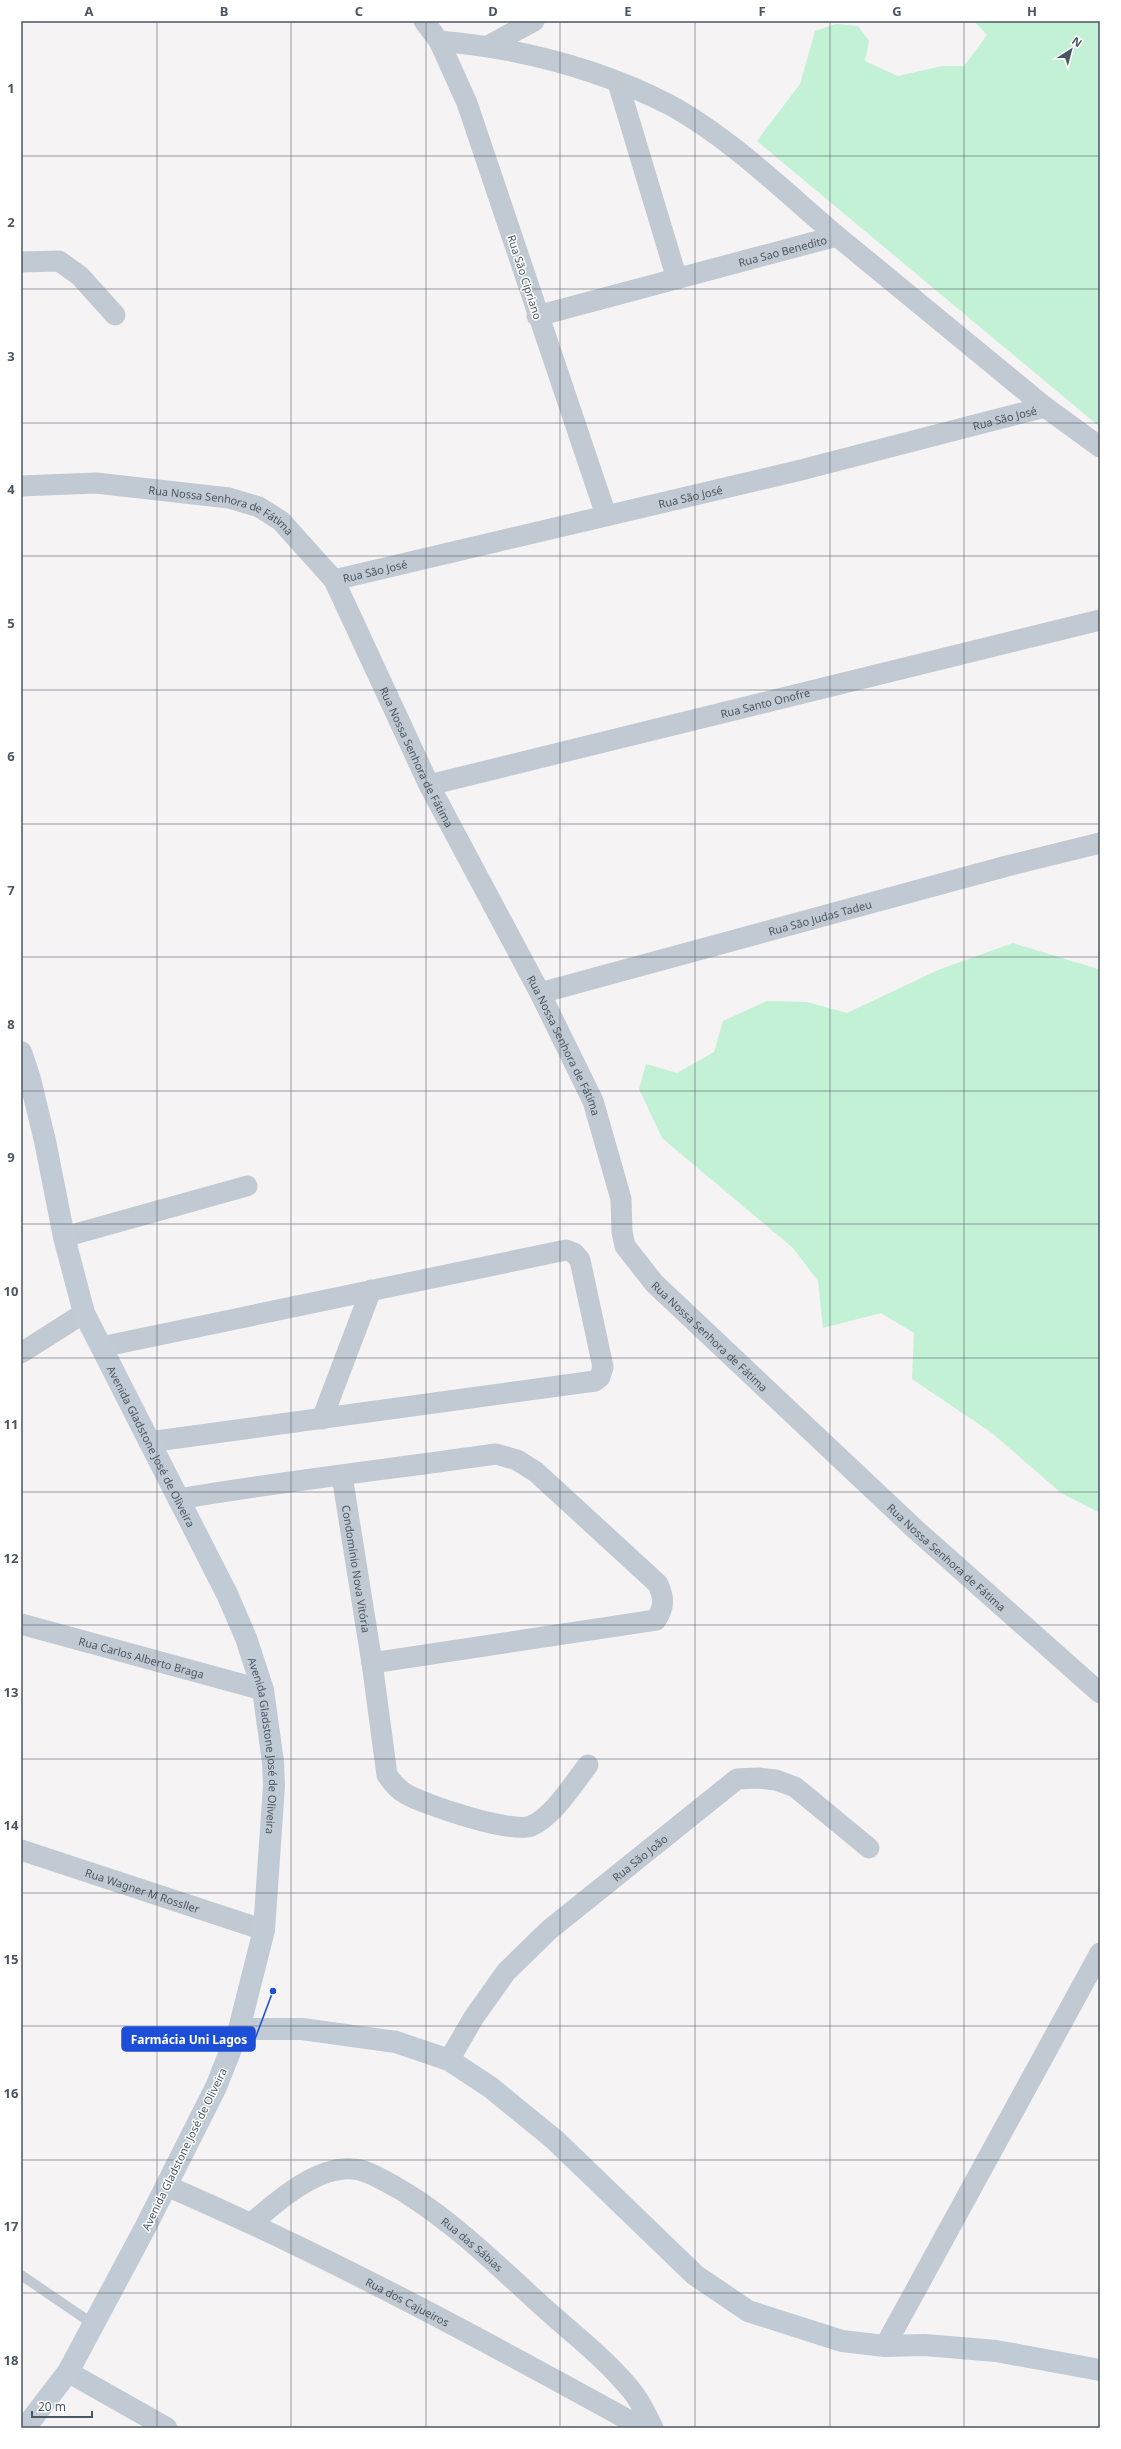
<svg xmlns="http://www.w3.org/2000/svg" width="1121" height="2449" viewBox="0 0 1121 2449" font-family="'Noto Sans',sans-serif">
<rect width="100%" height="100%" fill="#f5f3f3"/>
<g fill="#c3f1d5">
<polygon points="974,21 1100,21 1100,427 757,141 800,84 815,31 836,24 858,26 869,41 865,61 898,76 942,66 964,66 987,35"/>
<polygon points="1013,943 1098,969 1100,972 1100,1513 1061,1493 992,1433 912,1379 914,1333 881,1313 823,1328 818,1281 793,1248 662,1138 639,1089 646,1064 677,1073 714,1052 723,1021 767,1001 807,1002 847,1013 938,970"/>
</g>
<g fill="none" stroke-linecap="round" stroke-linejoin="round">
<polyline stroke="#c1cad2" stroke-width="10" points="21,2275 93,2324"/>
<g stroke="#c1cad2" stroke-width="21">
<polyline points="424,21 439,41"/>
<polyline points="488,46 534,21"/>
<polyline points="618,83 677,279"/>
<polyline points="21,262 59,261 80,276 115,315"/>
<path id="s1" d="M537,316L837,236L1045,407L1100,447"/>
<path id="s2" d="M21,486L96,483L229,498L259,507L281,521L334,580L429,785L540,993L593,1101L621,1199L622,1232L625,1246L654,1283L916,1530L1100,1693"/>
<path d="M606,515L467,103L439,41C517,48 597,68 668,104C728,136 785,192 837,236"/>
<path id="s3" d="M334,580L797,471L1045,407"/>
<path id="s4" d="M429,785L1100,620"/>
<path id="s5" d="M540,993L1007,866L1100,843"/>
<polyline points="64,1237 247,1186"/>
<polyline points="101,1347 566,1250 574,1253 580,1260 603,1367 600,1377 595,1381 149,1442"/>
<polyline points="21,1353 84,1313"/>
<polyline points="322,1419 371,1290"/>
<path id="s6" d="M342,1476L372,1663"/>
<path d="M178,1499C284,1481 390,1469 496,1454L517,1460L536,1472L658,1584C664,1598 665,1606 656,1620L372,1663L387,1775C393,1783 397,1789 406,1794C425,1805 512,1834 531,1826C553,1817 573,1784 588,1765"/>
<path id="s7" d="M21,1624L263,1690"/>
<path id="s8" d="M21,1850L264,1930"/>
<path id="s9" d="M449,2060L474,2017L506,1972L549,1930L737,1779L758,1778L776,1780L795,1787L869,1848"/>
<path id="s10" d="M167,2186C331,2257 487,2342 643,2428"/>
<path id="s11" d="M252,2223C278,2200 322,2161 360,2170C375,2174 392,2185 406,2193C457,2225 498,2266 542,2306C573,2334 606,2359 632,2391C641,2402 647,2416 653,2428"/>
<polyline points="885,2346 1100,1953"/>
<polyline points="68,2372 167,2428"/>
</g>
<g stroke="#c1cbd6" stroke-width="22">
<path id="s12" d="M21,1052L30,1079L45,1141L64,1237L84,1313L227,1594L246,1638L263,1690L273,1762L274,1786L264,1930L239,2029L216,2087L145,2228L68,2372L25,2428"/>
<polyline points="239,2029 302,2029 396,2042 449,2060 490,2087 555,2140 695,2275 748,2311 842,2341 885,2346 925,2345 996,2351 1100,2370"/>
</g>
</g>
<path fill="none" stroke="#4a5661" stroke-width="1" stroke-opacity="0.55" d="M157,21V2428M291,21V2428M426,21V2428M560,21V2428M695,21V2428M830,21V2428M964,21V2428M21,156H1100M21,289H1100M21,423H1100M21,556H1100M21,690H1100M21,824H1100M21,957H1100M21,1091H1100M21,1224H1100M21,1358H1100M21,1492H1100M21,1625H1100M21,1759H1100M21,1893H1100M21,2026H1100M21,2160H1100M21,2293H1100"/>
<g text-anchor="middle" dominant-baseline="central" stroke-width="3" stroke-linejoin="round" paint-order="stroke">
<g font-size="11" fill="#4a5661" stroke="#fff">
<text stroke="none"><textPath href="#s1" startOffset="254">Rua Sao Benedito</textPath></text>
<text transform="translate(525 277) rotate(72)">Rua São Cipriano</text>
<text stroke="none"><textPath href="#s3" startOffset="690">Rua São José</textPath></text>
<text stroke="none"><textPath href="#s3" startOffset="366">Rua São José</textPath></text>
<text stroke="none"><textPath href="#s2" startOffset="205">Rua Nossa Senhora de Fátima</textPath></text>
<text stroke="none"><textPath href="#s3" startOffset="42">Rua São José</textPath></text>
<text stroke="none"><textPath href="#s4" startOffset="346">Rua Santo Onofre</textPath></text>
<text stroke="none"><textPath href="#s2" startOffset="541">Rua Nossa Senhora de Fátima</textPath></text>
<text stroke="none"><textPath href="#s5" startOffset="290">Rua São Judas Tadeu</textPath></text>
<text stroke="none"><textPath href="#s2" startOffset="865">Rua Nossa Senhora de Fátima</textPath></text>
<text stroke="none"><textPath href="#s2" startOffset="1201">Rua Nossa Senhora de Fátima</textPath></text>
<text stroke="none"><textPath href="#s12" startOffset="418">Avenida Gladstone José de Oliveira</textPath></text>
<text stroke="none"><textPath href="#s2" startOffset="1525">Rua Nossa Senhora de Fátima</textPath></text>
<text stroke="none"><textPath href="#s6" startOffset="94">Condomínio Nova Vitória</textPath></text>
<text stroke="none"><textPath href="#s7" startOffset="125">Rua Carlos Alberto Braga</textPath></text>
<text stroke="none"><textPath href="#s12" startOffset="742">Avenida Gladstone José de Oliveira</textPath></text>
<text stroke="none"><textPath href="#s9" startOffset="281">Rua São João</textPath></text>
<text stroke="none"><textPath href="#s8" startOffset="128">Rua Wagner M Rossller</textPath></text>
<text transform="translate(184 2149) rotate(-64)">Avenida Gladstone José de Oliveira</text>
<text stroke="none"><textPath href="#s11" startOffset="260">Rua das Sábias</textPath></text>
<text stroke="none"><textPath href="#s10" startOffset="267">Rua dos Cajueiros</textPath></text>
</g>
</g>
<path fill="none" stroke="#1d4ed8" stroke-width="1.5" d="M273 1991L255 2039"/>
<circle fill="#1d4ed8" stroke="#fff" stroke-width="1.5" cx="273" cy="1991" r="4"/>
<rect fill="#1d4ed8" stroke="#1d4ed8" stroke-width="1.5" x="122" y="2027" width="133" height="24" rx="4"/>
<g font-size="12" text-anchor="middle" font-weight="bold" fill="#fff">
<text x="189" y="2044">Farmácia Uni Lagos</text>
</g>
<rect width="1121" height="2449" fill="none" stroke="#ffffff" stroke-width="44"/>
<g transform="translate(1071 50) rotate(36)" stroke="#ffffff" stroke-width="3" paint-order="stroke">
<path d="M0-3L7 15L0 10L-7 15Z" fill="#4a5661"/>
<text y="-6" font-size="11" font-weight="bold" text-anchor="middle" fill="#4a5661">N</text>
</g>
<path d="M32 2411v6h60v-6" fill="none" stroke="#4a5661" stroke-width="2"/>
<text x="38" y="2411" font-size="12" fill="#4a5661" stroke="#ffffff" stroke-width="3" paint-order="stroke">20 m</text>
<rect x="22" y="22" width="1077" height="2405" fill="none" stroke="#4a5661" stroke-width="1.5"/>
<g font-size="13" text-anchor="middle" font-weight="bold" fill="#4a5661">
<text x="89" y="16">A</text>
<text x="224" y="16">B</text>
<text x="359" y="16">C</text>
<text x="493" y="16">D</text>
<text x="628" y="16">E</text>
<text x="762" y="16">F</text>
<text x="897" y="16">G</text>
<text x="1032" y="16">H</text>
<text x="11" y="93">1</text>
<text x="11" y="227">2</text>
<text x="11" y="361">3</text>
<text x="11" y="494">4</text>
<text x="11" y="628">5</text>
<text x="11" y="761">6</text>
<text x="11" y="895">7</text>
<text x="11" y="1029">8</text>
<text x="11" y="1162">9</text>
<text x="11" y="1296">10</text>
<text x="11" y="1429">11</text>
<text x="11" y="1563">12</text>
<text x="11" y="1697">13</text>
<text x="11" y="1830">14</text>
<text x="11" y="1964">15</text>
<text x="11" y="2098">16</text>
<text x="11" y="2231">17</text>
<text x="11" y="2365">18</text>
</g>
</svg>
